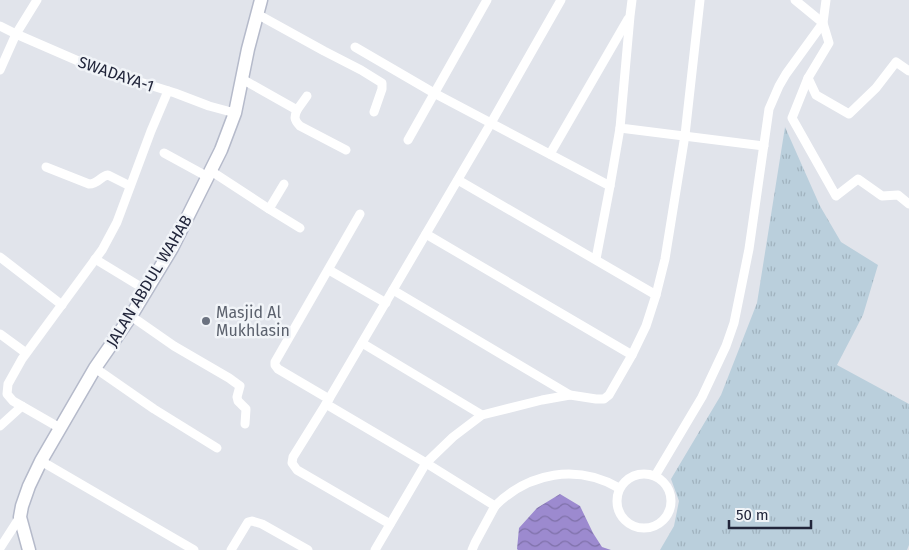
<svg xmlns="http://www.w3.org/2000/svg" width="909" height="550" viewBox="0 0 909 550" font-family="'Fira Sans',sans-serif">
<defs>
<pattern id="grass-tufts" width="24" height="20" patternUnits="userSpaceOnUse" patternTransform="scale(1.25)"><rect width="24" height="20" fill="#bacfdc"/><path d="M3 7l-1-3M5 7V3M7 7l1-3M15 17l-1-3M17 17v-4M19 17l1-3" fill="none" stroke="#a0b2be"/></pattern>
<pattern id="water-waves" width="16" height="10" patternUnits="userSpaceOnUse" patternTransform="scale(1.25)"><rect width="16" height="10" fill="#9c8acf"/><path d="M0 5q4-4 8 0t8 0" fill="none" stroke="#7f71a9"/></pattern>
</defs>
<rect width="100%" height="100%" fill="#e1e4eb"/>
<polygon fill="url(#grass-tufts)" points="785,127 820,206 841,242 878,265 863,315 837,365 909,404 909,545 907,550 660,550 674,526 679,501 671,479 721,395 757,303"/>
<polygon fill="url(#water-waves)" points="560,494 580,506 593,533 602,547 611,550 518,550 517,549 519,528 537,508"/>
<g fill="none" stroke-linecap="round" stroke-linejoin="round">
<g stroke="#b5baca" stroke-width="15">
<polyline id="secondary" points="29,550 20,517 22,506 29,486 41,461 95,368 131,316 172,248 221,150 235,113 248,49 261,0"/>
</g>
<g stroke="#fff" stroke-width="9">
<polyline points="632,0 630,16 620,128 764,146"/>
<polyline points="795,0 823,23 829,43 808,78 816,95 849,114 876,88 896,62 909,71"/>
<polyline points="257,14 324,51 361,70 382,83 382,89 374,112"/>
<polyline points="0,26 16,34 92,67 175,93 209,106 235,113"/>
<polyline points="355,47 434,93 610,186"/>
<polyline points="0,70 16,34 37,0"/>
<polyline points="808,78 792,118 836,196 858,179 882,196 898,195 909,204"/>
<path d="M242,79L297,110C294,117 294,120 300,126L346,150"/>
<polyline points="297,110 307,96"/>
<polyline points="408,140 487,0"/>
<polyline points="164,153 208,177"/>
<polyline points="550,154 628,19"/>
<path d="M46,167L89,184C99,184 100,176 108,175L130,186"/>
<polyline points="211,171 269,209 300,228"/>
<polyline points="458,180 656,295 665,259 685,135 700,0"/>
<polyline points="269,209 284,184"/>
<polyline points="426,234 632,355"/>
<polyline points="0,257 62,305"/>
<polyline points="95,259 146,290"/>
<polyline points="596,259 610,186 620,128"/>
<polyline points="329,270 386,303"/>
<polyline points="393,290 570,395"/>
<polyline points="131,316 174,346 229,378 240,386 237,397 238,401 246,409 245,424"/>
<polyline points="0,334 26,353"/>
<polyline points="362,343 482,415"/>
<polyline points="95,368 154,409 217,448"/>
<polyline points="329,399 278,369 275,365 275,362 360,214"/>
<path d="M326,404L426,463L495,506C529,472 577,464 619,488"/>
<polyline points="0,426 22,406"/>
<polyline points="60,428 13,401 7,394 8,384 22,359 102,250 117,222 151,131 168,91"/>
<polyline points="41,461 194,550"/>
<circle cx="644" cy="501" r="27"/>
<polyline points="655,476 702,397 726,346 734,323 749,249 769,109 779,86 786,74 823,23 826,0"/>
<polyline points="390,524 297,470 292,463 293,457 326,404 491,123 561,0"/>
<polyline points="0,548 20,517"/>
<polyline points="231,550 248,522 252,521 262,524 308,550"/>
<polyline points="375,550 426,463 453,437 482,415 542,400 570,395 596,399 604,399 609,395 632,355 646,326 656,295"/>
<polyline points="472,550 475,543 495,506"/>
</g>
<use href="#secondary" stroke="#fff" stroke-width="12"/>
</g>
<circle fill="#6b7280" stroke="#f1f4f8" stroke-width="2" cx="206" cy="321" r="5"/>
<g text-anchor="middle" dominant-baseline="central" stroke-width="5" stroke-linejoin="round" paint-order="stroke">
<g font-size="16" fill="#22263b" stroke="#f1f4f8">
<text transform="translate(116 74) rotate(19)">SWADAYA-1</text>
<text transform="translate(149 281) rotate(-59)">JALAN ABDUL WAHAB</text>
</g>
<g font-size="16" fill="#5b616d" stroke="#f1f4f8" text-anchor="start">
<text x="216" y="312">Masjid Al<tspan x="216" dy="18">Mukhlasin</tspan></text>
</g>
</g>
<path d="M729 520v8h82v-8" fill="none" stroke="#22263b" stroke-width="2.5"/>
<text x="736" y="520" font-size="15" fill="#22263b" stroke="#f1f4f8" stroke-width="4" paint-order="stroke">50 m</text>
</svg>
